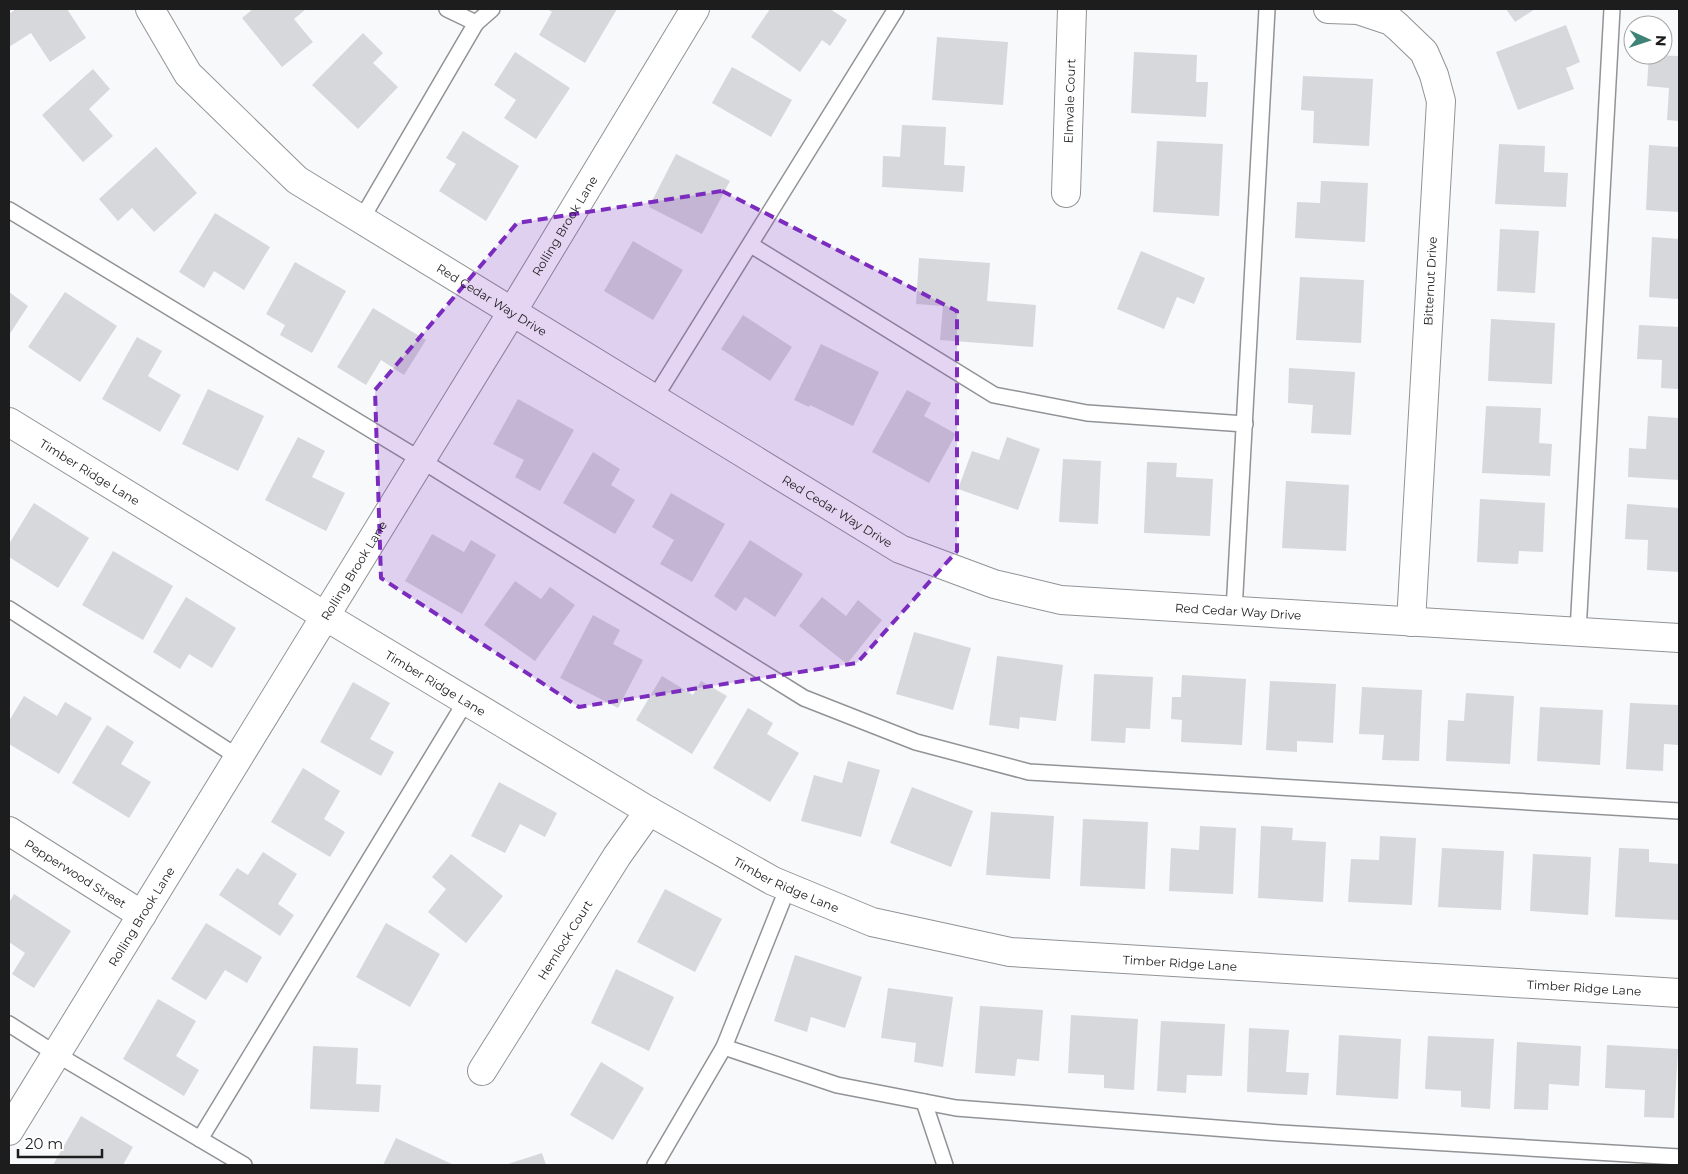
<svg xmlns="http://www.w3.org/2000/svg" width="1688" height="1174" viewBox="0 0 1688 1174" font-family="Montserrat,sans-serif">
<rect width="100%" height="100%" fill="#f7f9fb"/>
<g fill="#d7d8db">
<polygon points="16,9 67,9 86,38 50,62 31,33 9,47 9,14"/>
<polygon points="253,9 306,9 294,19 313,42 282,67 242,18"/>
<polygon points="548,9 617,9 585,63 539,35 552,12"/>
<polygon points="770,9 830,9 847,20 830,46 822,40 800,72 751,37"/>
<polygon points="1506,9 1535,9 1515,22"/>
<polygon points="1566,25 1580,62 1566,68 1574,89 1518,110 1496,52"/>
<polygon points="363,33 383,53 373,63 398,87 358,129 312,85"/>
<polygon points="937,37 1008,42 1003,105 932,100"/>
<polygon points="515,52 570,88 536,139 504,118 516,100 494,85"/>
<polygon points="1134,52 1197,55 1196,82 1208,82 1206,117 1131,113"/>
<polygon points="1649,55 1679,56 1679,121 1667,120 1669,88 1647,86"/>
<polygon points="732,67 792,100 771,137 712,103"/>
<polygon points="93,69 110,89 89,109 113,136 83,162 42,115"/>
<polygon points="1303,76 1373,79 1369,146 1313,143 1314,111 1301,110"/>
<polygon points="902,125 946,127 944,165 965,166 963,192 882,187 883,156 900,157"/>
<polygon points="463,131 519,166 486,221 439,191 456,164 446,158"/>
<polygon points="1157,141 1223,144 1219,216 1153,212"/>
<polygon points="1499,144 1545,146 1544,172 1568,173 1566,207 1495,204"/>
<polygon points="1649,145 1679,147 1679,212 1646,210"/>
<polygon points="156,147 197,193 154,232 132,208 118,221 99,199"/>
<polygon points="676,154 730,181 702,234 649,207"/>
<polygon points="1321,181 1368,183 1365,242 1295,238 1297,202 1320,203"/>
<polygon points="215,213 270,247 244,290 214,271 204,288 179,272"/>
<polygon points="1500,229 1539,231 1535,293 1497,291"/>
<polygon points="1652,237 1679,239 1679,299 1649,297"/>
<polygon points="633,241 683,270 653,320 604,291"/>
<polygon points="1141,251 1205,278 1194,304 1177,297 1164,329 1117,309"/>
<polygon points="919,258 990,263 987,301 1036,305 1033,347 940,340 943,306 916,304"/>
<polygon points="295,262 346,291 312,353 280,335 285,325 266,314"/>
<polygon points="1300,277 1364,280 1361,343 1296,340"/>
<polygon points="9,292 28,306 9,335"/>
<polygon points="65,292 117,326 80,382 28,347"/>
<polygon points="373,308 426,340 404,375 381,360 366,385 337,367"/>
<polygon points="743,315 792,347 770,381 721,349"/>
<polygon points="1491,319 1555,323 1552,384 1488,381"/>
<polygon points="1639,325 1679,327 1679,389 1661,388 1662,360 1637,359"/>
<polygon points="137,337 162,351 148,376 181,395 160,432 102,399"/>
<polygon points="821,344 879,372 853,426 810,405 809,407 794,400"/>
<polygon points="1289,368 1355,372 1351,435 1311,433 1313,405 1288,403"/>
<polygon points="208,389 264,416 238,471 182,444"/>
<polygon points="907,390 931,403 924,416 956,434 929,483 872,452"/>
<polygon points="518,399 574,430 540,491 515,477 524,460 493,444"/>
<polygon points="1486,406 1541,408 1539,443 1552,444 1550,476 1482,473"/>
<polygon points="1648,416 1679,418 1679,480 1628,477 1629,448 1646,449"/>
<polygon points="298,437 325,451 312,477 345,493 326,531 265,500"/>
<polygon points="1007,437 1040,449 1018,510 958,489 972,451 999,460"/>
<polygon points="593,452 620,469 611,485 635,500 615,534 563,503"/>
<polygon points="1063,459 1101,461 1098,524 1059,522"/>
<polygon points="1147,462 1177,463 1176,477 1213,479 1210,536 1144,533"/>
<polygon points="1286,481 1349,485 1346,551 1282,548"/>
<polygon points="671,493 725,524 692,582 660,564 674,540 652,527"/>
<polygon points="1480,499 1545,503 1543,552 1519,551 1518,564 1477,562"/>
<polygon points="34,503 89,538 58,588 9,557 9,544"/>
<polygon points="1627,504 1679,508 1679,572 1647,570 1648,540 1625,539"/>
<polygon points="432,534 464,552 471,540 496,555 462,614 405,581"/>
<polygon points="750,540 803,574 775,617 745,597 736,611 714,596"/>
<polygon points="113,551 173,586 143,640 82,605"/>
<polygon points="515,581 541,599 550,587 575,605 535,661 484,625"/>
<polygon points="186,597 236,628 212,668 189,654 180,669 153,652"/>
<polygon points="822,597 846,616 858,600 882,620 847,664 799,626"/>
<polygon points="593,615 620,630 613,644 643,660 618,708 560,678"/>
<polygon points="914,632 971,648 953,710 896,694"/>
<polygon points="997,656 1063,665 1056,721 1020,717 1019,729 989,725"/>
<polygon points="1094,674 1153,677 1150,729 1126,728 1125,743 1091,741"/>
<polygon points="1182,675 1246,679 1242,745 1181,742 1182,720 1171,719 1172,697 1181,697"/>
<polygon points="662,676 693,695 701,681 727,696 692,754 636,720"/>
<polygon points="1270,681 1336,684 1333,743 1297,741 1297,752 1266,750"/>
<polygon points="353,682 390,703 370,739 394,752 381,776 320,742"/>
<polygon points="1362,687 1422,690 1419,761 1382,760 1384,735 1359,734"/>
<polygon points="1466,693 1514,696 1510,764 1446,761 1448,720 1464,721"/>
<polygon points="24,696 57,716 65,702 92,718 59,774 9,744 9,721"/>
<polygon points="1630,703 1679,705 1679,745 1664,744 1663,771 1626,769"/>
<polygon points="1540,707 1603,710 1600,765 1537,761"/>
<polygon points="748,708 773,723 767,734 799,753 770,802 713,768"/>
<polygon points="107,725 134,742 121,764 151,782 129,818 72,783"/>
<polygon points="848,761 880,770 861,837 801,821 814,775 842,783"/>
<polygon points="303,768 340,791 324,819 345,832 330,857 271,822"/>
<polygon points="499,782 557,813 545,837 520,824 505,853 471,836"/>
<polygon points="912,787 973,811 951,867 890,843"/>
<polygon points="991,812 1054,816 1050,879 986,875"/>
<polygon points="1083,819 1148,822 1145,889 1080,886"/>
<polygon points="1200,826 1236,828 1233,894 1169,891 1171,848 1199,850"/>
<polygon points="1261,826 1293,828 1292,840 1326,842 1323,902 1258,898"/>
<polygon points="1380,836 1416,838 1412,905 1348,902 1351,859 1379,860"/>
<polygon points="1442,848 1504,851 1501,910 1438,907"/>
<polygon points="1619,848 1649,849 1649,862 1679,864 1679,920 1615,917"/>
<polygon points="263,852 297,874 278,904 294,915 280,936 219,895 237,868 248,875"/>
<polygon points="451,854 503,896 466,943 428,912 446,889 432,877"/>
<polygon points="1533,854 1591,857 1588,915 1530,911"/>
<polygon points="665,889 722,919 695,972 637,942"/>
<polygon points="14,894 71,931 34,988 12,974 25,953 9,942 9,903"/>
<polygon points="206,923 262,957 247,983 225,970 206,1000 171,979"/>
<polygon points="386,923 440,954 410,1007 356,977"/>
<polygon points="795,955 862,977 845,1028 811,1017 807,1032 774,1021"/>
<polygon points="616,969 674,997 649,1051 591,1023"/>
<polygon points="888,988 953,997 943,1067 914,1062 916,1043 881,1038"/>
<polygon points="158,999 196,1021 176,1056 199,1070 184,1096 123,1059"/>
<polygon points="980,1006 1043,1010 1039,1061 1017,1059 1015,1076 975,1073"/>
<polygon points="1071,1015 1138,1019 1134,1090 1104,1088 1104,1075 1068,1073"/>
<polygon points="1161,1021 1225,1024 1222,1076 1187,1075 1186,1093 1157,1091"/>
<polygon points="1249,1028 1289,1030 1286,1072 1309,1073 1307,1095 1247,1092"/>
<polygon points="1339,1035 1401,1039 1398,1099 1336,1095"/>
<polygon points="1428,1036 1494,1039 1490,1109 1461,1107 1461,1091 1425,1089"/>
<polygon points="1517,1042 1581,1046 1579,1086 1549,1084 1548,1110 1514,1109"/>
<polygon points="1607,1045 1678,1049 1674,1118 1644,1117 1645,1090 1605,1088"/>
<polygon points="313,1046 358,1048 356,1084 381,1085 379,1112 310,1109"/>
<polygon points="601,1062 644,1088 613,1140 570,1115"/>
<polygon points="81,1116 133,1147 123,1165 53,1165"/>
<polygon points="396,1138 454,1165 383,1165"/>
<polygon points="542,1153 546,1165 505,1165"/>
</g>
<g fill="none" stroke-linecap="round" stroke-linejoin="round">
<g stroke="#929396" stroke-width="18">
<g id="service">
<polyline points="476,23 492,9"/>
<polyline points="9,210 421,460 804,698 916,742 1029,772 1679,811"/>
<polyline points="361,220 476,23 447,9"/>
<polyline points="751,245 994,395 1087,413 1245,424"/>
<polyline points="654,399 896,9"/>
<polyline points="9,609 238,757"/>
<polyline points="1234,611 1267,9"/>
<polyline points="1578,632 1612,9"/>
<polyline points="9,1024 56,1054 244,1165"/>
<polyline points="724,1047 837,1085 956,1108 1280,1133 1679,1157"/>
<polyline points="924,1102 945,1165"/>
<polyline points="200,1139 466,701"/>
<polyline points="655,1165 724,1047 788,887"/>
</g>
</g>
<g stroke="#929396" stroke-width="30">
<g id="minor">
<path id="s1" d="M150,9L188,74L297,180L900,549L994,584L1061,600L1679,638"/>
<polyline points="1328,9 1358,10 1391,21 1398,27 1424,52 1434,75 1441,101 1411,622"/>
<path id="s2" d="M1066,193L1072,9"/>
<path id="s3" d="M9,422L325,616L649,811L773,881L872,922L1010,952L1679,993"/>
<path id="s4" d="M9,831L142,915"/>
<path id="s5" d="M482,1071L617,856L649,811"/>
<path id="s6" d="M9,1131L512,312L695,9"/>
</g>
</g>
<use href="#service" stroke="#fff" stroke-width="15"/>
<use href="#minor" stroke="#fff" stroke-width="28"/>
</g>
<path fill="#7b2cbf" fill-opacity="0.2" stroke="#7b2cbf" stroke-width="4" stroke-dasharray="10 6" stroke-linejoin="round" d="M722,191L957,311V551L857,663L579,707L381,578L375,390L517,223Z"/>
<g text-anchor="middle" dominant-baseline="central" stroke-width="5" stroke-linejoin="round" paint-order="stroke">
<g font-size="12" fill="#1d1d1e" stroke="#fff">
<text stroke="none"><textPath href="#s2" startOffset="92">Elmvale Court</textPath></text>
<text stroke="none"><textPath href="#s6" startOffset="1062">Rolling Brook Lane</textPath></text>
<text transform="translate(1430 281) rotate(-87)">Bitternut Drive</text>
<text stroke="none"><textPath href="#s1" startOffset="456">Red Cedar Way Drive</textPath></text>
<text stroke="none"><textPath href="#s3" startOffset="95">Timber Ridge Lane</textPath></text>
<text stroke="none"><textPath href="#s1" startOffset="861">Red Cedar Way Drive</textPath></text>
<text stroke="none"><textPath href="#s6" startOffset="658">Rolling Brook Lane</textPath></text>
<text stroke="none"><textPath href="#s1" startOffset="1281">Red Cedar Way Drive</textPath></text>
<text stroke="none"><textPath href="#s3" startOffset="500">Timber Ridge Lane</textPath></text>
<text stroke="none"><textPath href="#s4" startOffset="79">Pepperwood Street</textPath></text>
<text stroke="none"><textPath href="#s3" startOffset="905">Timber Ridge Lane</textPath></text>
<text stroke="none"><textPath href="#s6" startOffset="252">Rolling Brook Lane</textPath></text>
<text stroke="none"><textPath href="#s5" startOffset="155">Hemlock Court</textPath></text>
<text stroke="none"><textPath href="#s3" startOffset="1310">Timber Ridge Lane</textPath></text>
<text stroke="none"><textPath href="#s3" startOffset="1715">Timber Ridge Lane</textPath></text>
</g>
</g>
<rect width="1688" height="1174" fill="none" stroke="#1d1d1e" stroke-width="20"/>
<g transform="translate(1648 40) rotate(93)"><circle r="24" fill="#ffffff" stroke="#a5a5a5"/>
<path d="M0-4L9 19L0 12L-9 19Z" fill="#3f8377"/>
<text y="-8" font-size="14" font-weight="bold" text-anchor="middle" fill="#1d1d1e">N</text>
</g>
<path d="M18 1149v8h84v-8" fill="none" stroke="#1d1d1e" stroke-width="2.5"/>
<text x="25" y="1149" font-size="15" fill="#1d1d1e" stroke="#ffffff" stroke-width="4" paint-order="stroke">20 m</text>
</svg>
